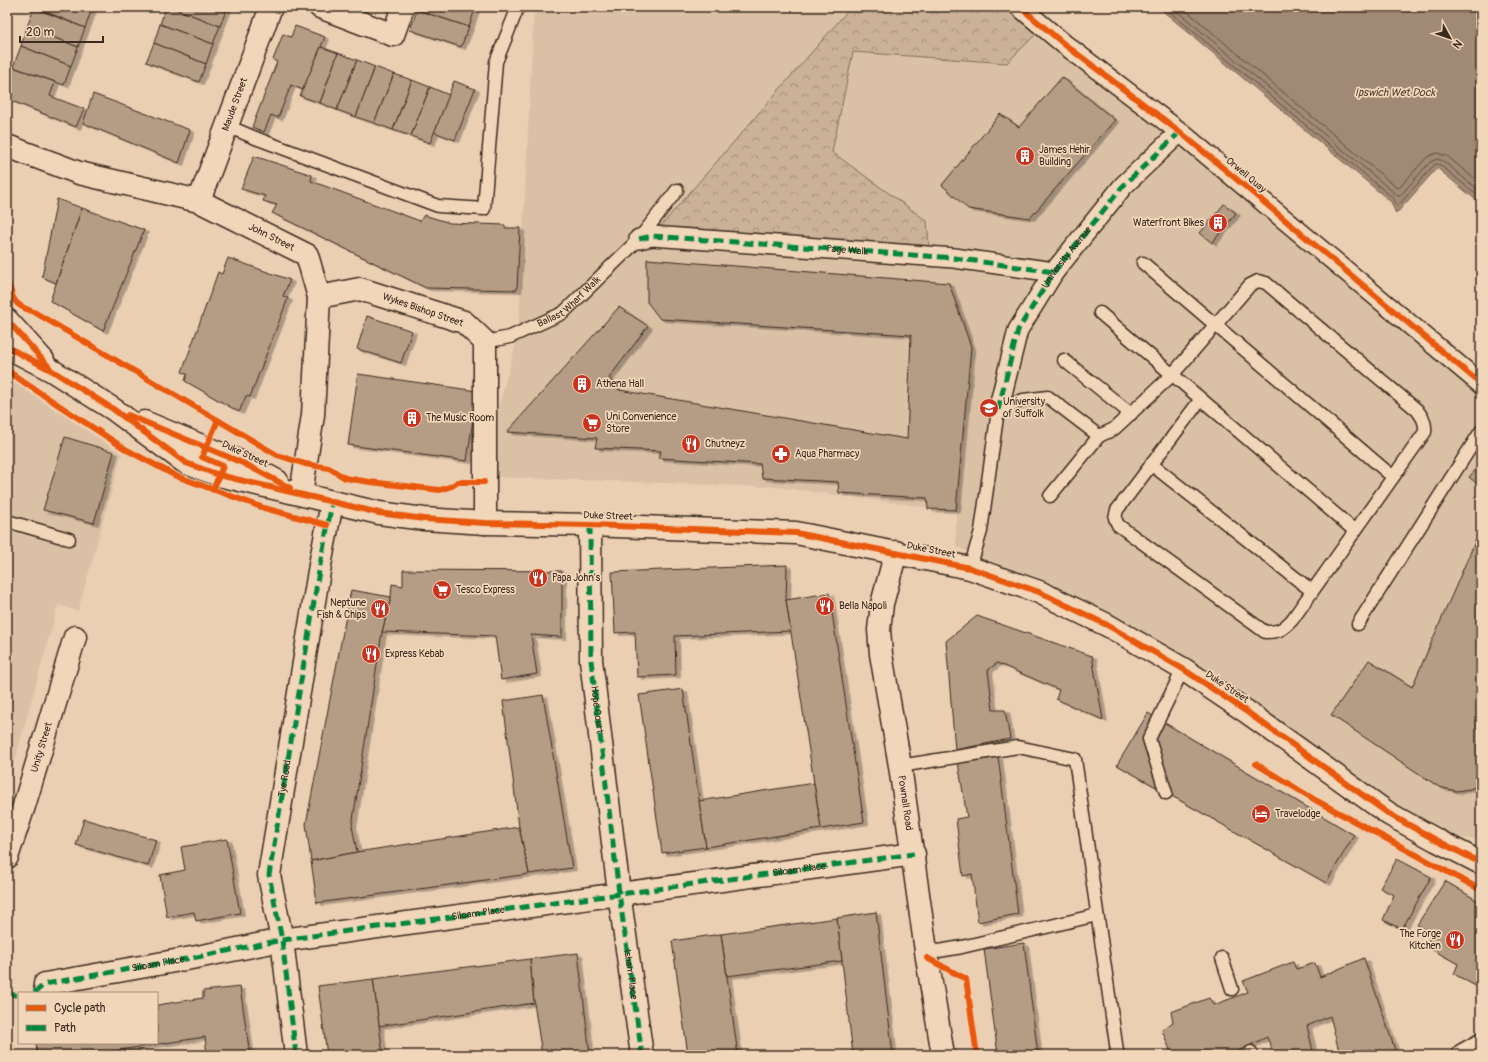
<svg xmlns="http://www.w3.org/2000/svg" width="1488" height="1062" viewBox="0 0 1488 1062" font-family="Pangolin,sans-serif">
<defs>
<pattern id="forest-crowns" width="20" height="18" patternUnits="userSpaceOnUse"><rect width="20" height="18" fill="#cab197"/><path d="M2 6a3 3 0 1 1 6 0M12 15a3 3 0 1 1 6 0" fill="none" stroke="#a5907b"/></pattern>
<filter id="shadow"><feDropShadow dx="4.5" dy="2.5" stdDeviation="0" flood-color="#0004"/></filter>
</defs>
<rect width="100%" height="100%" fill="#ebcfb3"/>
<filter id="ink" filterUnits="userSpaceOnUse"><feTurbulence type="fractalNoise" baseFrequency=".025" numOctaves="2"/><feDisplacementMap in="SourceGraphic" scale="8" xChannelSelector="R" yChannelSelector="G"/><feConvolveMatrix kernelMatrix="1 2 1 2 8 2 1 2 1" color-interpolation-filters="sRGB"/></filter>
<g filter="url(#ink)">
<g fill="#dac0a5">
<polygon points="534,7 1004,7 1481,386 1481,840 1430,834 1148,641 956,546 956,511 776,487 494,477 492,430 518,337"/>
<polygon points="7,378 122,454 78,611 58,605 7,789"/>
</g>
<polygon fill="url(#forest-crowns)" stroke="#826e5a" points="851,7 1020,7 1043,27 1007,63 853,52 832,152 927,221 930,256 652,236"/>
<polygon fill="#a08974" stroke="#786352" points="1158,7 1481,7 1481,204 1437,168 1396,214 1391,202"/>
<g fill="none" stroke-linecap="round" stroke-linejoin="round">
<g stroke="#635040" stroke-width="1">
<polyline points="1164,7 1393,198 1397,205 1399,205 1434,165 1437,164 1440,165 1481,198"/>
<polyline points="1172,7 1398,196 1400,196 1430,162 1437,159 1443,161 1481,192"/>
<polyline points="1182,7 1397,188 1400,187 1427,157 1437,153 1447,156 1481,184"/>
</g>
</g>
<g fill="#b49c85" stroke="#3b2a1e" filter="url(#shadow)">
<polygon points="35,7 86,7 92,9 85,28"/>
<polygon points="166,7 171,7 220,26 213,44 160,24"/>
<polygon points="171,7 226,7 227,8 220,26"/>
<polygon points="418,7 469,7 475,9 469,27 417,10"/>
<polygon points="34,8 85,28 78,47 27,27"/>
<polygon points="417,10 469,27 461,47 410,30"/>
<polygon points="160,24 213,44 206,64 154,43"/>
<polygon points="295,26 325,37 303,90 291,85 278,118 271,115 264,132 252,127 277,62 273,60 283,34 291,37"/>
<polygon points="27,27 78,47 71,66 21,46"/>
<polygon points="154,43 206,64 199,82 146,62"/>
<polygon points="21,46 71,66 64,85 13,67"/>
<polygon points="321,47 338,53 320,103 300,96"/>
<polygon points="338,53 357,60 337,110 320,103"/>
<polygon points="357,60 375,67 356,117 337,110"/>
<polygon points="7,65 55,82 50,96 84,109 76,127 7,99"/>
<polygon points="375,67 394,74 374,123 356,117"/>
<polygon points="394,74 412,80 393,130 374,123"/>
<polygon points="1062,77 1115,120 1030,218 968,209 942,185 1000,114 1019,127"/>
<polygon points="412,80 430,87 411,136 393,130"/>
<polygon points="454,81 475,89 455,140 434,132"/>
<polygon points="430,87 449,95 430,143 411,136"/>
<polygon points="93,94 190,130 179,163 83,123"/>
<polygon points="254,156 312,175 311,181 420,221 424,215 450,223 505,225 505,228 520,228 517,290 426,288 272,213 277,205 263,201 265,196 241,189"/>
<polygon points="57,199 82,208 56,283 42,277"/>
<polygon points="1224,204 1236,213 1212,243 1200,233"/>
<polygon points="82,208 144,230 103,331 50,301"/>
<polygon points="228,258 290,280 283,296 288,298 250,397 246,396 239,412 185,381 187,374 182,372 218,272 222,274"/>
<polygon points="647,259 949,283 971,347 956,510 928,509 927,498 839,493 838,482 762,478 760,464 659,458 661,451 595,448 597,438 507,432 619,307 648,326 609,378 619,390 907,439 911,335 660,319 647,302"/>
<polygon points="367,316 412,331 401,363 357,349"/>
<polygon points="358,374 477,391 467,461 348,445"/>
<polygon points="65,437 114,452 94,523 43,510"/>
<polygon points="1481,464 1481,487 1469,477"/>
<polygon points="1481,528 1481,784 1470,789 1456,791 1439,787 1331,715 1369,660 1412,687"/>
<polygon points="787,565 786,600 791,631 675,636 676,675 637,677 635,632 615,633 612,572"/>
<polygon points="403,570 562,571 562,637 531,635 537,674 501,680 495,636 382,632 391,597 392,584 403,586"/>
<polygon points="351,590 391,597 382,632 352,826 357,852 311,861 306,824"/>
<polygon points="829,593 864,822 821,829 786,600"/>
<polygon points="977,616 1092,656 1103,720 1056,699 1059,690 997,663 988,670 993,710 1005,710 1010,739 955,750 946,641"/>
<polygon points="683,689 706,847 662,853 639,695"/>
<polygon points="543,695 572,868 529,874 519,827 503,701"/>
<polygon points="1148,713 1354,835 1326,883 1117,765"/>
<polygon points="998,756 1018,914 978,922 972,874 963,876 956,819 967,817 958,762"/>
<polygon points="814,783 821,829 706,847 699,801"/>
<polygon points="84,819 156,840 148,866 76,845"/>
<polygon points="519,827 529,874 317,903 311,861 357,852"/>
<polygon points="227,839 240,913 196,921 194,912 167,917 160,875 185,870 181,847"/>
<polygon points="1397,859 1431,877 1402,929 1383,920 1394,895 1380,888"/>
<polygon points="1445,881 1481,903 1481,989 1454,974 1458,964 1426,946 1432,933 1417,925"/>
<polygon points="876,912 893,1055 853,1055 837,918"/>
<polygon points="837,918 842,961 727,976 721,934"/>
<polygon points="721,934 738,1055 688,1055 672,941"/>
<polygon points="1024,943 1038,1055 998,1055 984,949"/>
<polygon points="578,953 590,1055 542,1055 534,1003 530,959"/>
<polygon points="1364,958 1395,1050 1384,1055 1371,1055 1370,1049 1356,1055 1340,1055 1330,1016 1307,1026 1314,1055 1274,1055 1267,1037 1238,1051 1240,1055 1172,1055 1162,1030 1173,1022 1171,1012 1209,998 1214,1005 1248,992 1243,981 1293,962 1296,969 1315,963 1320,977"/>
<polygon points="530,959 534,1003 379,1026 373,979"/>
<polygon points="373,979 383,1055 327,1055 318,986"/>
<polygon points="240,987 250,1055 207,1055 205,1037 87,1055 37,1055 36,1043 157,1043 157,1005 203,998 203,991"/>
</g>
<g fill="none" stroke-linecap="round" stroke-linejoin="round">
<g stroke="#3b2a1e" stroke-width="15">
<g id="service">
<polyline points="227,126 258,139 438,206 484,209 496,62 518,7"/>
<polyline points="1143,263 1393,477"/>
<path id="s1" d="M485,342L510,337L563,313L639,239L677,190"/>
<polyline points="1064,360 1131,414"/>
<polyline points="1201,399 1355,531"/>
<polyline points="1151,464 1312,591"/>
<polyline points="1050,496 1099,436"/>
<polyline points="7,521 69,539"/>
<path d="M970,568L981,531L998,410L1023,400L1048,397L1099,436L1114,429L1172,375L1250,285L1258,281L1266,283L1417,410C1423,418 1426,423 1425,432L1292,620C1282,630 1279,632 1265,632L1118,525L1115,518L1117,510L1201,399L1100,313"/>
<polyline points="1358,624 1481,431"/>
<polyline points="900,766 1018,747 1075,759 1117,1051"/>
<polyline points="1166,793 1149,739 1183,669"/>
<polyline points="927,953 962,947 1097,915"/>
<polyline points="1222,958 1232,989"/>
<polyline points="1251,1052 1252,1055"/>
</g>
</g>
<g stroke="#3b2a1e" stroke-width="22">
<g id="pedestrian">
<polyline points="1020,7 1064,44 1180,132 1481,384"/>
<polyline points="639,239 652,236 954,258 1054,272"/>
<polyline points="998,410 1018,330 1054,272 1123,186 1180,132"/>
</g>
</g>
<g stroke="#3b2a1e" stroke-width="25">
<g id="minor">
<polyline points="320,7 393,35 403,7"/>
<path id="s2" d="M7,146L79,173L199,201L307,255L319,297L313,415L301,494"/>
<path id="s3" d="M199,201L271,7"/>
<polyline points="319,297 360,289 464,322 485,342 485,523"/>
<path id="s4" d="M590,525L591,660L619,893L642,1055"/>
<path id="s5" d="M7,857L24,806L75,637"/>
<path id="s6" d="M45,984L197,957L282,940L914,854"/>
<path id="s7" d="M296,1055L282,940L269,875L320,565L332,503"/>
</g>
</g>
<g stroke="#3b2a1e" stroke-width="25">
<g id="tertiary">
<path id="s8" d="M896,552L882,604L879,630L881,654L900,766L927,958L943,1055"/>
</g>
</g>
<g stroke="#3b2a1e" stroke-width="25">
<g id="secondary">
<polyline points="7,320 43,360"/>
<polyline points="7,347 51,370 113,409 186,463 219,475 379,513 424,519 485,523 590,525 796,533 970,568 1039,592 1107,625 1183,669 1247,712 1389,814 1436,840 1481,863"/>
<polyline points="144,422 245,464 277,481"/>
</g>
</g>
<g stroke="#3b2a1e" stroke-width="25">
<polyline id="primary" points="1463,1055 1481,1045"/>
</g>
<use href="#service" stroke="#f2d6b9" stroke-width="12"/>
<use href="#pedestrian" stroke="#f2d6b9" stroke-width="19"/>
<use href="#minor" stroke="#f2d6b9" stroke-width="22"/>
<use href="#tertiary" stroke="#f2d6b9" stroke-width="22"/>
<use href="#secondary" stroke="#f2d6b9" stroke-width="22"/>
<use href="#primary" stroke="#f2d6b9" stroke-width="22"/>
<g stroke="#00873e" stroke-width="5" stroke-dasharray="10 5" stroke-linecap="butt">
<path id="s9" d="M639,239L652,236L954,258L1054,272"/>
<path id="s10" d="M998,410L1018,330L1054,272L1123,186L1180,132"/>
<polyline points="590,525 591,660 619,893 642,1055"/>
<polyline points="7,993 19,996"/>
<polyline points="34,993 45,984 197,957 282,940 914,854"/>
<polyline points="296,1055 282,940 269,875 320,565 332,503"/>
</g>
<g stroke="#f2d6b9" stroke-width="8">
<g id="cycleway">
<polyline points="1020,7 1064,44 1180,132 1481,384"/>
<path d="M7,279C13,300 13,305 34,312L277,455L305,464L329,468L345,478L370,482L440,490L452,486L458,482H484"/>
<polyline points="7,320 49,367"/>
<polyline points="7,347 51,370 113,409 186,463 219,475 379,513 424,519 485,523 590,525 796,533 970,568 1039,592 1107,625 1183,669 1247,712 1389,814 1436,840 1481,863"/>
<polyline points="7,370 28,385 127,450 176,476 264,508 327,525"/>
<polyline points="128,415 245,464 290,488"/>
<polyline points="213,490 223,466 202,457 218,420"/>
<polyline points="1256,764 1317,801 1481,890"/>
<polyline points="927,958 966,979 977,1055"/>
</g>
</g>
<use href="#cycleway" stroke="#e8590c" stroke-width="6"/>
</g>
</g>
<defs>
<g id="building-disc" transform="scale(1)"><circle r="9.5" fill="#c8321e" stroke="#f2d6b9"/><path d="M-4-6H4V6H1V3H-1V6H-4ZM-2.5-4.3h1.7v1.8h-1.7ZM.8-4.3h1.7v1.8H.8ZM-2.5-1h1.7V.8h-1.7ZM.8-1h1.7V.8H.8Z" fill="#fff"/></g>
<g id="university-disc" transform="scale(1)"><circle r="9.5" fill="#c8321e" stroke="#f2d6b9"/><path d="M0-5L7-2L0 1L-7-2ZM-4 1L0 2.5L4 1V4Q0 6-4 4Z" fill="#fff"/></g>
<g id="supermarket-disc" transform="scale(1)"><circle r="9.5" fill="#c8321e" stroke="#f2d6b9"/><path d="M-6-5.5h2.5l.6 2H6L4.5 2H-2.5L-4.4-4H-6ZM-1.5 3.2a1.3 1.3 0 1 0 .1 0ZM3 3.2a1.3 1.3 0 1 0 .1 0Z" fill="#fff"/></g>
<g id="restaurant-disc" transform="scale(1)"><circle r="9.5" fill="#c8321e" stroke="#f2d6b9"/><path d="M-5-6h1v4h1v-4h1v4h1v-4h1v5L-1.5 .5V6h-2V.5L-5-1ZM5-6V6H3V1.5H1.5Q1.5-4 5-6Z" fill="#fff"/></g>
<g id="pharmacy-disc" transform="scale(1)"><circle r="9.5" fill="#c8321e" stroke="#f2d6b9"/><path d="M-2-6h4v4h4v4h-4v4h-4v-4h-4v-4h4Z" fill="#fff"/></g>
<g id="hotel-disc" transform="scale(1)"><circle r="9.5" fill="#c8321e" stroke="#f2d6b9"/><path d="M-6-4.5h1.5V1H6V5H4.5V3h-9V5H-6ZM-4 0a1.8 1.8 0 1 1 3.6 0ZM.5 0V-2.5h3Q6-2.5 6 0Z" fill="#fff"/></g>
</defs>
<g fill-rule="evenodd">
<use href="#building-disc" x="1025" y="156"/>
<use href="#building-disc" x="1218" y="223"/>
<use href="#building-disc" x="582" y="384"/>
<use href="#university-disc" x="989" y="408"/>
<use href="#building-disc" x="412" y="418"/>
<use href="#supermarket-disc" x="592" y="423"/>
<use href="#restaurant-disc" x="691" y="444"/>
<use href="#pharmacy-disc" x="781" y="454"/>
<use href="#restaurant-disc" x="538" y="578"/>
<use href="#supermarket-disc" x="442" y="590"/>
<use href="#restaurant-disc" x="825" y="606"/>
<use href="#restaurant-disc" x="380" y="609"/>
<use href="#restaurant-disc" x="371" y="654"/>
<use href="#hotel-disc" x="1261" y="814"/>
<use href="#restaurant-disc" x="1455" y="940"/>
</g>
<g text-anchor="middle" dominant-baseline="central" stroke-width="3.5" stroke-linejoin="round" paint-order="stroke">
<g font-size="10" fill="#3b2a1e" stroke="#f2d6b9">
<text stroke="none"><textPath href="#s3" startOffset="103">Maude Street</textPath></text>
<text transform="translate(1246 175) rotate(40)">Orwell Quay</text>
<text stroke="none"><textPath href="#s2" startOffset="281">John Street</textPath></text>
<text stroke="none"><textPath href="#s9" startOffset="209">Page Walk</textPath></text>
<text stroke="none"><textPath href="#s10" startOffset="170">University Avenue</textPath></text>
<text stroke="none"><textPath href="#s1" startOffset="95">Ballast Wharf Walk</textPath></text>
<text transform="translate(423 310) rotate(19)">Wykes Bishop Street</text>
<text transform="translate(245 454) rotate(25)">Duke Street</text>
<text transform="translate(608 516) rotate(2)">Duke Street</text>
<text transform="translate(931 550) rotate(11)">Duke Street</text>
<text transform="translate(1227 687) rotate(34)">Duke Street</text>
<text stroke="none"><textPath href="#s4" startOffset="185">Hope Court</textPath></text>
<text stroke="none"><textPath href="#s5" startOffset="115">Unity Street</textPath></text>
<text stroke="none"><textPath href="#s7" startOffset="280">Tye Road</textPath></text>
<text stroke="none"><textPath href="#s8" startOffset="255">Pownall Road</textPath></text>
<text stroke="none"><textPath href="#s6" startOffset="763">Siloam Place</textPath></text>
<text stroke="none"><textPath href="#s6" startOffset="439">Siloam Place</textPath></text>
<text stroke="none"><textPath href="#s6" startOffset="115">Siloam Place</textPath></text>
<text stroke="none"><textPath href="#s4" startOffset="452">Isham Place</textPath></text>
</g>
<g font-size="10" fill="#3b2a1e" stroke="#f2d6b9" text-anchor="start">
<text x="1039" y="150">James Hehir<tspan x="1039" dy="12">Building</tspan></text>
<text x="1204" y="223" text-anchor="end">Waterfront Bikes</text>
<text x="596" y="384">Athena Hall</text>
<text x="1003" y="402">University<tspan x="1003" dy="12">of Suffolk</tspan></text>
<text x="606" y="417">Uni Convenience<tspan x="606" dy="12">Store</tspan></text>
<text x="426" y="418">The Music Room</text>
<text x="705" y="444">Chutneyz</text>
<text x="795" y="454">Aqua Pharmacy</text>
<text x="552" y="578">Papa John's</text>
<text x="456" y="590">Tesco Express</text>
<text x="366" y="603" text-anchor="end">Neptune<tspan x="366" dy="12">Fish &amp; Chips</tspan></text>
<text x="839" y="606">Bella Napoli</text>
<text x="385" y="654">Express Kebab</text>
<text x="1275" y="814">Travelodge</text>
<text x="1441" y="934" text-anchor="end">The Forge<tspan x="1441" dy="12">Kitchen</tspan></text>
</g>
<g font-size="11" font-style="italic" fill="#544234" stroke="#f2d6b9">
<text x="1395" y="92">Ipswich Wet Dock</text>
</g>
</g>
<rect width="1488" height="1062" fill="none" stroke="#f2d6b9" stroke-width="24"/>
<rect x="12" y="12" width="1464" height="1038" fill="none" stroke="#3b2a1e" stroke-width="1.5" filter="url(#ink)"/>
<rect x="18" y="992" width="140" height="52" fill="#f2d6b9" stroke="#a9917b"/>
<rect x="26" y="1005" width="20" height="6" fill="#e8590c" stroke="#a9917b"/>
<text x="54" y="1012" font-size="12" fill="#3b2a1e">Cycle path</text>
<rect x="26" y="1025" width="20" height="6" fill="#00873e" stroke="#a9917b"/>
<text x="54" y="1032" font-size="12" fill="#3b2a1e">Path</text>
<g transform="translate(1450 38) rotate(130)" stroke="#f2d6b9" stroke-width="3" paint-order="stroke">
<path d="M0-3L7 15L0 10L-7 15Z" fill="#3b2a1e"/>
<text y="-6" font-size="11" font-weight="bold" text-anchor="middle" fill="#3b2a1e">N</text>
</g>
<path d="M20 36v6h83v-6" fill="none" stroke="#3b2a1e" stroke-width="2"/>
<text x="26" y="36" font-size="12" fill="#3b2a1e" stroke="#f2d6b9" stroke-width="3" paint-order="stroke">20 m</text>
</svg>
